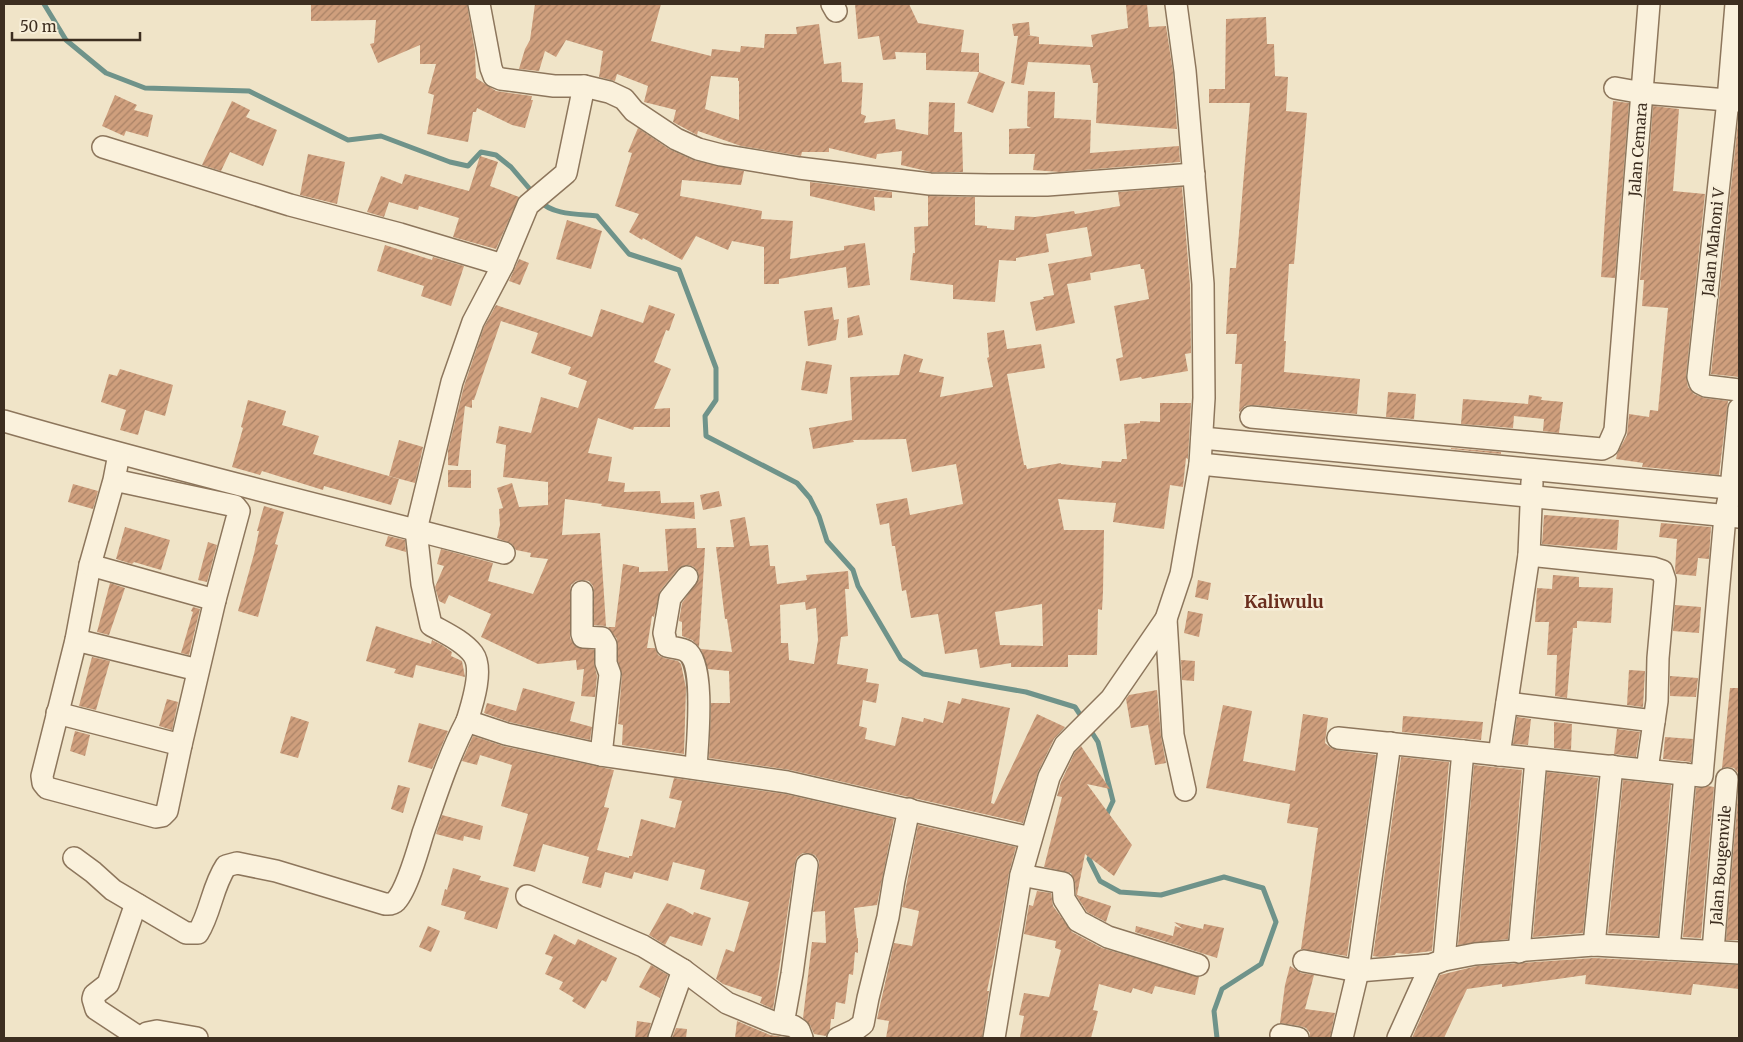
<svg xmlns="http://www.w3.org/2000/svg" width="1743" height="1042" viewBox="0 0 1743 1042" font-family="Merriweather,serif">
<defs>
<pattern id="building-hatch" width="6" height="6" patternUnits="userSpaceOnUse" patternTransform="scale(1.25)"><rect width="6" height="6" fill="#cf9f7d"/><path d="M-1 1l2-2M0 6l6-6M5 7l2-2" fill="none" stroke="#a98266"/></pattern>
</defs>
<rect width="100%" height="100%" fill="#f0e4c8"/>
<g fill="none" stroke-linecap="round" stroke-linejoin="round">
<g stroke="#6f938a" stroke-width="5">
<polyline points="44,4 66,40 106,73 145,88 249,91 348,140 381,136 450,162 468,166 481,152 496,155 511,167 534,194"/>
<path d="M540,201C552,215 579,214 597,216L629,254L679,270L716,368V400L705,416L706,436L797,483L810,498L819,516L827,541L853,570L858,586L901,659L923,674L1026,692L1075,707L1083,719"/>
<polyline points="1089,728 1098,742 1113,801 1105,818"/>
<polyline points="1092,852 1089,859 1100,881 1120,892 1161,895 1224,877 1263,888 1276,922 1261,964 1222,989 1214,1011 1217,1038"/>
</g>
</g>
<g fill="url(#building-hatch)" fill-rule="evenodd">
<polygon points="311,4 467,4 475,52 476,78 496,91 532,96 531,100 533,100 525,128 512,125 477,108 476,112 473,112 468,142 427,134 434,95 428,93 436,64 420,64 420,45 378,63 370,44 374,43 376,20 311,21"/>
<path d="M535,4H661L651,41L711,56L712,49L740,52L741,46L764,48L765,34H797L796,27L819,24L824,64L841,62L842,82L863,83L861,114L866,116L864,123L895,119L896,129L928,135L929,102L955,103L954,132H962L963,172H931L901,165L902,151L877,154L876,159L829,148V152H802L801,156L741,146L698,131L697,135L673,122L676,110L644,102L648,86L617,74L615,81L599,77L603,51L566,40L556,57L545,51L539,71L519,69L525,49L530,40ZM711,76L738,78V81H739V120L705,109Z"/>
<polygon points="855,4 909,4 918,23 964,30 961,52 979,53 979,72 926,70 926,53 895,52 896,59 883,60 879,36 858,39"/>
<polygon points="1126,4 1147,4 1149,27 1166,26 1173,72 1177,129 1096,123 1098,83 1093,83 1090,65 1028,62 1024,85 1011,83 1018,36 1014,36 1012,24 1029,22 1030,35 1027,35 1039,37 1039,44 1093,47 1091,35 1128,28"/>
<polygon points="1266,17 1267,44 1274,44 1275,76 1288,77 1286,111 1307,113 1294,264 1289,264 1284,341 1286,341 1284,372 1360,379 1357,414 1252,405 1245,406 1239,412 1242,364 1235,364 1237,334 1226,334 1230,268 1236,268 1250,103 1209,103 1209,89 1225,89 1226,19"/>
<polygon points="979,72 1005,82 993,113 967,103"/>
<polygon points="1028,91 1055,92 1054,118 1091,120 1090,153 1179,146 1180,162 1060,172 1033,170 1035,154 1009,154 1009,129 1031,128 1027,126"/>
<polygon points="115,95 137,105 134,110 153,115 148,137 126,131 124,136 102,126"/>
<polygon points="232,101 250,110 246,117 277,130 263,166 230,152 221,171 202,165"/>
<polygon points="1613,101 1629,103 1615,278 1601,277"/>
<polygon points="1653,106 1679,109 1673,191 1705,194 1686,376 1688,387 1694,394 1704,398 1728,401 1719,475 1655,468 1642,467 1643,463 1616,459 1617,454 1627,435 1629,414 1649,417 1650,410 1658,411 1668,308 1642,306 1644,280 1640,280"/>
<polygon points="1739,113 1739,377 1711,374"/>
<polygon points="638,128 669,149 693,160 744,171 741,185 682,180 680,196 762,211 761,219 793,221 790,259 844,250 844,246 865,243 870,285 848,288 846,267 779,279 779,284 764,284 764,247 732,241 728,250 696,236 682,260 643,238 642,240 629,232 639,214 615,206 632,153 628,152"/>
<polygon points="308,154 345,162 337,204 300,195"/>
<polygon points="480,156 498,162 490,186 519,197 496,249 453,237 459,218 419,206 418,210 389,202 384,217 367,212 381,176 402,184 405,174 469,191"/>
<polygon points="810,182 892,192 892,198 874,197 875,211 810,196"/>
<polygon points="1182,187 1190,285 1191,353 1185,354 1188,371 1142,379 1141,377 1120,381 1116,359 1123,357 1114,306 1149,299 1144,269 1141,269 1140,264 1090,273 1091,280 1067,284 1075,323 1036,331 1030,302 1044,299 1043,297 1054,295 1048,264 1092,256 1087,227 1046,234 1049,252 1016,258 1016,261 999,260 995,302 953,299 953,285 910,280 913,253 915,253 914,227 928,226 928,196 975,197 975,225 987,226 987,228 1014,230 1015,216 1035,217 1074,211 1075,214 1120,206 1118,192"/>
<polygon points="567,220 602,231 591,269 556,259"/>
<polygon points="385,245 432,260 433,257 464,266 451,306 421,296 424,286 377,271"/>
<polygon points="519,259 529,263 520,285 509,281"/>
<polygon points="496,305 592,337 601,309 643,323 649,305 675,314 669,331 666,330 654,362 671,369 654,409 670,408 670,427 634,427 633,430 598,418 588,453 612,457 608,481 625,483 624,492 660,491 661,503 694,502 695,519 601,506 602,504 565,499 562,535 600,533 606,626 594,625 594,592 593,586 589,581 582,580 576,581 571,585 570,592 570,638 576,647 594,650 594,663 597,676 595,697 581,696 584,669 577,670 576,660 538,664 481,637 491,614 449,595 445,604 439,601 435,587 444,566 437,564 441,549 493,563 488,581 533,594 548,559 530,557 531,553 516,550 512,544 497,538 500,525 499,509 503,508 497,488 512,483 519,507 548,505 548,482 503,477 506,445 496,443 499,426 531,433 541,397 578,408 587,381 568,374 571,367 531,353 538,333 501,321 474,400 472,400 472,408 465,406 458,466 448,465 448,450 464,386 484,327"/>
<polygon points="832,307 834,320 839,319 836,340 808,346 804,311"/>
<polygon points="859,315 863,335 848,338 847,318"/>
<path d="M1004,330L1007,349L1041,344L1045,368L1007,374L1024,465H1026L1027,469L1061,463V464L1101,468L1102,461L1121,462L1122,459H1127L1124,424L1140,423V421L1160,422V403H1191L1188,459L1186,458L1183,487L1170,485L1164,529L1113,522L1116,503L1058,499L1064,530H1104L1103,592L1102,610L1098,609L1097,655H1068V667H1011V663L980,668L977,649L945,654L938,614L911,618L906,590L902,591L895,546H892L889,523L880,525L876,504L907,498L910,515L963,504L956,464L912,472L906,439L853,440L854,442L813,449L809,428L852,420L850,377L899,375L904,354L923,359L919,372L944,377L940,397L993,387L987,358L989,357L987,333ZM1042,604L1043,646L1000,645L995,612Z"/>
<polygon points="806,361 832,365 827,394 801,390"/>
<polygon points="120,369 173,385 165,416 145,410 138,435 120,430 126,410 101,402 109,374 117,376"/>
<polygon points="1388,392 1416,394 1414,419 1386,417"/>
<polygon points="1529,395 1542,397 1541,400 1563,402 1559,433 1543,431 1544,419 1514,416 1513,428 1461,424 1463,399 1528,404"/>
<polygon points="248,400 286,411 282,425 319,436 313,454 399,479 391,505 324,486 323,490 262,471 260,475 232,467 243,428 241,427"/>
<polygon points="399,440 423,447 415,483 389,476"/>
<polygon points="1451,448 1501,452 1501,454 1451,449"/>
<polygon points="448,470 471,470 471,488 448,487"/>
<polygon points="73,484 98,491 93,509 68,502"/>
<polygon points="719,491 722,506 703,510 700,495"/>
<polygon points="264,506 284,512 275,544 278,545 258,617 238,611 254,554 259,531 257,531"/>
<polygon points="1544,515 1619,520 1617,550 1542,544"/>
<path d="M745,517L750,546L768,545L770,566H775L777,584L807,580L806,575L848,571L849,589H845L848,636L841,637L837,664L868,669L866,682L879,684L876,703L863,700L859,726L867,728L865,739L895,746L902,717L923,722L924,718L943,723L948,701L960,704L962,698L1010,708L991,803L994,804L1037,714L1065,727L1054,739L1038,772L1023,823L790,770L709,758L711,703H730L729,671L708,669L701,649L732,652L727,619H725L716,547H734L730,520ZM805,602L806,610L816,608L818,640L814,664L789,660L788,643H781L780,605Z"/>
<polygon points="1661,523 1711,527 1709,559 1698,558 1696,576 1676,574 1675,570 1677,539 1659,537"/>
<polygon points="125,527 170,540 161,570 134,562 132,564 116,559"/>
<polygon points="696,528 697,548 705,548 699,647 692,640 682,636 682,622 679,621 682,603 699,579 698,572 694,567 688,565 682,566 678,569 660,591 654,617 652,616 647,648 655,648 658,655 664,658 678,661 681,664 686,688 684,754 622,745 623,725 618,724 622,675 618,661 617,639 608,627 615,627 623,564 639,567 639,572 668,571 665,529"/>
<polygon points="388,536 405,540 406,552 385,546"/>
<polygon points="208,542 217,545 207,582 198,580"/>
<polygon points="1553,575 1579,577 1579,587 1613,588 1611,623 1577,621 1577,628 1573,628 1567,698 1555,696 1557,655 1547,655 1549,622 1535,622 1537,588 1552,589"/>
<polygon points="1198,580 1211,583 1208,600 1195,597"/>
<polygon points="110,583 125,588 109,635 97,632"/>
<polygon points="1675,605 1701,607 1699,633 1673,631"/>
<polygon points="193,607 200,609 189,655 181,653 193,612 191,611"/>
<polygon points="1188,611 1203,614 1199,637 1184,633"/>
<polygon points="376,626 431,644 432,640 442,645 452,652 451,656 462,661 465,677 416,665 413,678 394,673 396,669 366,661"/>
<polygon points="92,657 110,661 96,710 79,706"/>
<polygon points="1181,660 1195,661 1194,681 1182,680"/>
<polygon points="1629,670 1645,671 1643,707 1627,705"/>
<polygon points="1670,676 1698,678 1696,697 1670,696"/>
<polygon points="523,688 575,702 570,721 592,727 590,740 509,722 484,713 487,703 516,711"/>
<polygon points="1730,688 1739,688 1739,779 1738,773 1734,768 1728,767 1722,768"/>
<polygon points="1157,690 1161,736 1166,763 1155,765 1148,725 1131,728 1126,699 1129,695"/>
<polygon points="167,699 178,702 172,730 159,726"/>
<polygon points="1223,705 1252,711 1243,761 1295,771 1303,714 1328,718 1325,743 1331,748 1337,750 1376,755 1347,956 1301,949 1318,828 1287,823 1290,804 1206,788"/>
<polygon points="291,716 309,722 298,758 280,753"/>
<polygon points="1403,716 1483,722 1481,740 1402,732"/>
<polygon points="1517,717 1531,719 1528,745 1513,744"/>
<polygon points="1554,722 1572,724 1571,750 1554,748"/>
<polygon points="419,723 448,731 432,769 408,762"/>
<polygon points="1617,729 1640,732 1636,757 1614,754"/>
<polygon points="75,731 90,735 85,756 70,751"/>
<polygon points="473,736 503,746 614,770 604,807 609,808 597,850 629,858 629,856 632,856 641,819 675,828 682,801 669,798 674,778 785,794 894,819 877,905 854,908 857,938 858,938 858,953 855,952 853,975 849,974 845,1004 836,1002 834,1019 831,1019 830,1029 826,1036 814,1034 810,1025 803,1018 812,942 826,943 825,911 813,912 819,867 819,861 815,855 809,853 803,853 797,857 795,863 773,1009 760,1003 762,997 723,984 716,979 726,949 734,952 749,902 700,889 705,870 673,862 668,881 634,872 632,879 605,872 601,888 582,883 589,857 543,844 535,872 513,866 528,814 501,806 512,765 480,755 477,765 462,761"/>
<polygon points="1665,737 1693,739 1691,762 1663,759"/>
<polygon points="1081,746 1110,789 1087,784 1132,845 1114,876 1085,854 1077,895 1111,906 1106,922 1087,912 1076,895 1075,882 1071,873 1044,867 1062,797 1057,796 1061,782 1075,752"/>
<polygon points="1401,757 1449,762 1432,951 1407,954 1396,953 1395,955 1380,957 1373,956"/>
<polygon points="1474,765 1522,770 1508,939 1458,945"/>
<polygon points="1547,772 1598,778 1583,933 1533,937"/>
<polygon points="1623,780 1671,785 1658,936 1608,933"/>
<polygon points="1739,783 1739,940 1726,940"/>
<polygon points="398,785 410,788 403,813 391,809"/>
<polygon points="1708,786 1714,787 1701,938 1683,937 1696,788"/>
<polygon points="442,815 483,826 480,840 464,836 463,841 436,834"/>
<polygon points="918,825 1016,847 1009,873 995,953 987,991 989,991 982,1038 886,1038 889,1021 877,1019 894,943 912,946 919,911 902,907"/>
<polygon points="453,868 481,876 479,880 509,888 497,929 464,919 466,912 441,905 445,889 447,890"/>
<polygon points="1037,891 1051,893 1053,906 1072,932 1102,948 1199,977 1195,995 1155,986 1152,994 1133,988 1131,993 1099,984 1093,1010 1098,1011 1091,1038 1027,1038 1020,1037 1024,1016 1019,1015 1024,993 1049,997 1061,950 1055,948 1056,941 1024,934 1029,905 1033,906"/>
<polygon points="667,903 683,909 693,915 694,912 711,918 702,946 670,936 665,945 649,935"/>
<polygon points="1174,922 1203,929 1204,924 1224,928 1217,958 1135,932 1136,926 1173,936 1175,926 1183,929"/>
<polygon points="428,926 440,931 431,952 419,947"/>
<polygon points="554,934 575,945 578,939 617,958 606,982 602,980 585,1009 572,1001 574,998 559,989 563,982 545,974 553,957 545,954"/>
<polygon points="1594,958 1739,965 1739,989 1693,984 1691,995 1585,984 1586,975 1502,987 1502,984 1467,989 1444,1038 1412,1038 1440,975 1477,966"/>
<polygon points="651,965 668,975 660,998 639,987"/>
<polygon points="1290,966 1301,973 1314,975 1305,1009 1335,1013 1330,1038 1310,1038 1310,1033 1306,1028 1300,1026 1280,1023 1285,985"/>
<polygon points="637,1021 651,1023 647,1038 635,1038"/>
<polygon points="737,1021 770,1035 789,1038 735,1038"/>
<polygon points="676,1028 687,1029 686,1038 672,1038"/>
</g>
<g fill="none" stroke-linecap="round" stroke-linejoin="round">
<g stroke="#8d765c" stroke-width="24">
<g id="minor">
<polyline points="479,4 491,68 494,76 501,79 554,86 584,86 609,92 624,99 634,111 676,139 698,149 721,155 799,168 930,184 989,185 1047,185 1194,174"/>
<polyline points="832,4 836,11"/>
<polyline points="1736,4 1728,100 1698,377 1700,383 1706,386 1739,390"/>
<path d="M584,86L566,173L528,205L503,265L473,322L452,382L416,530L422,584L431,625C445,633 463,641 473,654C484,669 472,705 467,721L506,734L601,755L787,782L1031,838"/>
<polyline points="1615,88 1643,93 1739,101"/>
<polyline points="103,147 290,205 400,234 503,265"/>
<path id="s1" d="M1251,417L1602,449L1608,446L1615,430L1649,4"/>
<path d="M4,421C169,469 337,509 504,553"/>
<polyline points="1202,438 1739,489"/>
<polyline points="1200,464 1739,517"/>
<polyline points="114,480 235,506 239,511 215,600 181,745 167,811 162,816 156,817 47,788 43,783 42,776 76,640 90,565 114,480 119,454"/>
<polyline points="1529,555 1653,568 1662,571 1665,580 1658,658 1657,701 1647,770"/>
<polyline points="90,565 215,600"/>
<path d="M687,577L670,598L664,633L667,646C673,648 681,648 686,651C706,662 697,747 696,768"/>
<polyline points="582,592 582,634 583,637 602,638 606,645 606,663 610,674 601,755"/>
<polyline points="1166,619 1173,735 1185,790"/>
<polyline points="76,640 198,670"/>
<polyline points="1507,703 1654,721"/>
<polyline points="57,713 181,745"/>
<polyline points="1338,738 1702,776 1725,516 1731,488 1739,409"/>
<polyline points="1499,755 1529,555 1532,482"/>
<path d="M74,858L93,872L113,890L186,933H198C211,912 212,887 226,866L237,863L276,871L385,904C389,904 392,905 396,901C407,889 418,850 423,833C436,796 448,757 467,721"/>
<polyline points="1021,875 1063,883 1064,899 1078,921 1108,937 1198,965"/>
<polyline points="527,896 643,946 683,970 727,1003 775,1023 793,1026 799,1030 802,1038"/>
<polyline points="138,905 133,912 108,984 94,995 93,999 96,1009 140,1038"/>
<polyline points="1594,945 1612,766"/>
<polyline points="1669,949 1685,774"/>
<path id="s2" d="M1713,951L1727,779"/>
<polyline points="1519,952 1536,759"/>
<polyline points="1444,960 1463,751"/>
<polyline points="1304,961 1358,971 1431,965 1444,960 1475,954 1594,945 1739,953"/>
<polyline points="783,1024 792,974 807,865"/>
<polyline points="1281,1035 1298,1038"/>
<polyline points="141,1038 147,1033 157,1031 197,1038"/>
<polyline points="659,1038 683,970"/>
<polyline points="838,1038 855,1030 863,1024 868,998 888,917 894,880 909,809"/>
<polyline points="994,1038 1021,875 1049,777 1065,745 1111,699 1166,619 1181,574 1200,464 1204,398 1203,284 1185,71 1176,4"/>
<polyline points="1342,1038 1358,971 1390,743"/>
<polyline points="1398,1038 1431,965"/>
</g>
</g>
<use href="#minor" stroke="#faf1dc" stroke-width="21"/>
</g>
<g text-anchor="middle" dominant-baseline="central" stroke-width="5" stroke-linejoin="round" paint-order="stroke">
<g font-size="15" fill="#3d2e20" stroke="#f7eed8">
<text stroke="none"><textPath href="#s1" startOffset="658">Jalan Cemara</textPath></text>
<text transform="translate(1713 242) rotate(-84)">Jalan Mahoni V</text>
<text stroke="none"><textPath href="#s2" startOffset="86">Jalan Bougenvile</textPath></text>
</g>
<g font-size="18" font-weight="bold" fill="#6b2e1e" stroke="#f7eed8">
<text x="1284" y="601">Kaliwulu</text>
</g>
</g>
<rect width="1743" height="1042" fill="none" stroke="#3d2e20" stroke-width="10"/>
<path d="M12 32v8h128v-8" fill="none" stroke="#3d2e20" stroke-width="2.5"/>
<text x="20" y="32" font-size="15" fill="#3d2e20" stroke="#f7eed8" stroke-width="4" paint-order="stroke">50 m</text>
</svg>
